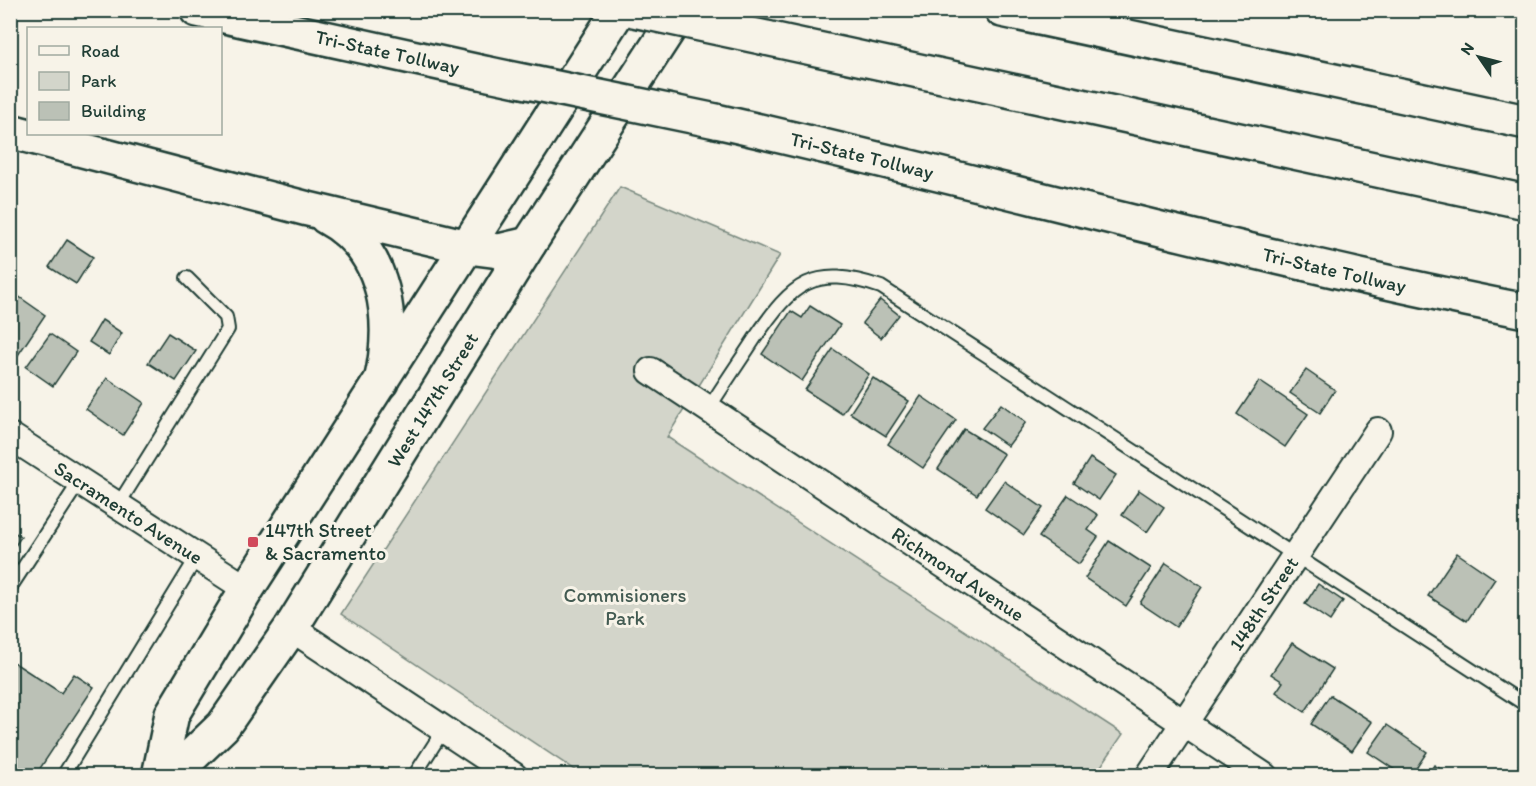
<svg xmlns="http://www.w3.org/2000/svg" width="1536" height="786" viewBox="0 0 1536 786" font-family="Itim,sans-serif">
<rect width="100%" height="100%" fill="#f7f3e8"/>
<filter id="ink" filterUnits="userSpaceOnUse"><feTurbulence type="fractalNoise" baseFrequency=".0167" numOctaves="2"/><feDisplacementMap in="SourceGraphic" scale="12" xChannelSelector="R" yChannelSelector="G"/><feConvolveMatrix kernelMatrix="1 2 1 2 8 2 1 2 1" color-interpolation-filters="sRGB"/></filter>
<g filter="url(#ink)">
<polygon fill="#d3d5ca" stroke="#79897f" stroke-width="1.5" points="620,187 780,255 667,437 1123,734 1095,775 582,775 341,614"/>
<g fill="#bbc1b6" stroke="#1f3d34" stroke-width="1.5">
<polygon points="67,240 93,257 76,284 49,267"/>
<polygon points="18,296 45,315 14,361 10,359 10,308"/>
<polygon points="880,300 899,315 881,338 862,323"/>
<polygon points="810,306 840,325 802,381 762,354 791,311 802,318"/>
<polygon points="102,320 122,333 109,355 89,342"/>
<polygon points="168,333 196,351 176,381 148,363"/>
<polygon points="50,334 76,352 53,386 26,367"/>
<polygon points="833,349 869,374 842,414 805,390"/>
<polygon points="1306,370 1335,390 1320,413 1290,393"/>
<polygon points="107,378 144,403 123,435 86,409"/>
<polygon points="873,378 909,401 886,436 850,413"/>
<polygon points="1259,381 1308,414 1285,447 1237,414"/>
<polygon points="921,396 956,420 923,468 888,444"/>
<polygon points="1001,404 1026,422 1008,446 982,428"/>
<polygon points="964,429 1004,454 977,495 938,469"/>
<polygon points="1090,458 1116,475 1099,500 1074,483"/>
<polygon points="1004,481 1043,508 1024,535 985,508"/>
<polygon points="1139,490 1164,507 1147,532 1122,515"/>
<polygon points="1068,495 1098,515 1088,530 1098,537 1079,564 1039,537"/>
<polygon points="10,529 21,537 10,553"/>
<polygon points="1109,541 1151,568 1126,606 1085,578"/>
<polygon points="1457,553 1495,579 1467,621 1428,596"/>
<polygon points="1166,563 1202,587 1176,627 1140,603"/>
<polygon points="1318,584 1343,601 1330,621 1305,604"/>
<polygon points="1292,643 1333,669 1305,712 1276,692 1283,682 1271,674"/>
<polygon points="10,660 61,693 74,674 94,687 35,776 10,776"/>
<polygon points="1330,695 1372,722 1352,751 1311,724"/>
<polygon points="1387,725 1427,752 1411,776 1404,776 1368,752"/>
<polygon points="1526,756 1526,776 1511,776"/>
<polygon points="1434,765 1451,776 1427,776"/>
</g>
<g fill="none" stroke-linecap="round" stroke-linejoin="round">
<g stroke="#1f3d34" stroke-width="16">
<g id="service">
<path d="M709,408C724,384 740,361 755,338C792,283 814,264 881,287L1526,705"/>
<polyline points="118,505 228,329 226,317 187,278"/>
<polyline points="10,588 80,481"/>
<polyline points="63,776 197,557"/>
<polyline points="414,776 444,729"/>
</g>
</g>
<g stroke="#1f3d34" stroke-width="30">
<g id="minor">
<path id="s1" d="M651,371L1264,776"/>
<path id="s2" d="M10,436L247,589"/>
<polyline points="291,628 514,776"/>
<path id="s3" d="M1149,776L1378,431"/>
</g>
</g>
<g stroke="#1f3d34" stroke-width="38">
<g id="primary">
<polyline points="159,776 172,714 247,589 619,10"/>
<path id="s4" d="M171,776L223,726L291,628L529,244L681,10"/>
</g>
</g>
<g stroke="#1f3d34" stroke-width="38">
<g id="motorway">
<path id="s5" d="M197,10L489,74"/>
<polyline points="1002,10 1526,122"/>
<polyline points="766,38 1526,202"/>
<path id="s6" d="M716,121C986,182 1254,258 1526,311"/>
<polyline points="10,131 308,209 468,247 499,251 529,244"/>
<path d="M326,217C388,250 395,321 381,382"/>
</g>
</g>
<use href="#service" stroke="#f7f3e8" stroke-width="12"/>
<use href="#minor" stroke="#f7f3e8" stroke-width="26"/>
<use href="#primary" stroke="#f7f3e8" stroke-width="33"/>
<use href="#motorway" stroke="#f7f3e8" stroke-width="33"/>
<g stroke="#1f3d34" stroke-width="38" stroke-linecap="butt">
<g id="motorway-bridge">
<polyline points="634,10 766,38"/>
<polyline points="489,74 716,121"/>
</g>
</g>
<use href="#motorway-bridge" stroke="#f7f3e8" stroke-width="33"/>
</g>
</g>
<rect fill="#d1495b" stroke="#f7f3e8" stroke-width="2" x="247" y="536" width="12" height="12" rx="3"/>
<g text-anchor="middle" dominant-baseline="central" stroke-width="6" stroke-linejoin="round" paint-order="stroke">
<g font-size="20" fill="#1f3d34" stroke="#f7f3e8">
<text stroke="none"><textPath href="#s5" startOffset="195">Tri-State Tollway</textPath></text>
<text stroke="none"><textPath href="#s6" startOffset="150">Tri-State Tollway</textPath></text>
<text stroke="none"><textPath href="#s6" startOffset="636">Tri-State Tollway</textPath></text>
<text stroke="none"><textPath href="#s4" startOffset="460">West 147th Street</textPath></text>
<text stroke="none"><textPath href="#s2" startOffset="141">Sacramento Avenue</textPath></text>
<text stroke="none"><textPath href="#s1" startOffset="368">Richmond Avenue</textPath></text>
<text stroke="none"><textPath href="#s3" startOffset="207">148th Street</textPath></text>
</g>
<g font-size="20" fill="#1f3d34" stroke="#f7f3e8" text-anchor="start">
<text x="265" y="530">147th Street<tspan x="265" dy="23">&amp; Sacramento</tspan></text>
</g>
<g font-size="20" fill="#435b52" stroke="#f7f3e8">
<text x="625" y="595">Commisioners<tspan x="625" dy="23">Park</tspan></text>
</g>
</g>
<rect width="1536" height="786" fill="none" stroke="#f7f3e8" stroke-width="36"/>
<rect x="18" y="18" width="1500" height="750" fill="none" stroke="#1f3d34" stroke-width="2" filter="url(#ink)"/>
<rect x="27" y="27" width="195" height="108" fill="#f7f3e8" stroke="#a1aaa0" stroke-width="1.5"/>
<rect x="39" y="46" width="30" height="9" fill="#f7f3e8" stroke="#a1aaa0" stroke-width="1.5"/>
<text x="81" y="57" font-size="18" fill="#1f3d34">Road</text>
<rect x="39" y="72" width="30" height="18" fill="#d3d5ca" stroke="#a1aaa0" stroke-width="1.5"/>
<text x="81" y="87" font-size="18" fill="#1f3d34">Park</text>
<rect x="39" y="102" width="30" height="18" fill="#bbc1b6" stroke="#a1aaa0" stroke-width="1.5"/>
<text x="81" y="117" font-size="18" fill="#1f3d34">Building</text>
<g transform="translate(1479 57) rotate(305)" stroke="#f7f3e8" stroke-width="4.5" paint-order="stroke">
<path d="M0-4.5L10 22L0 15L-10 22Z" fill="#1f3d34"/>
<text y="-9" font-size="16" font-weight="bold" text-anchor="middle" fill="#1f3d34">N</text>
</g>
</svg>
